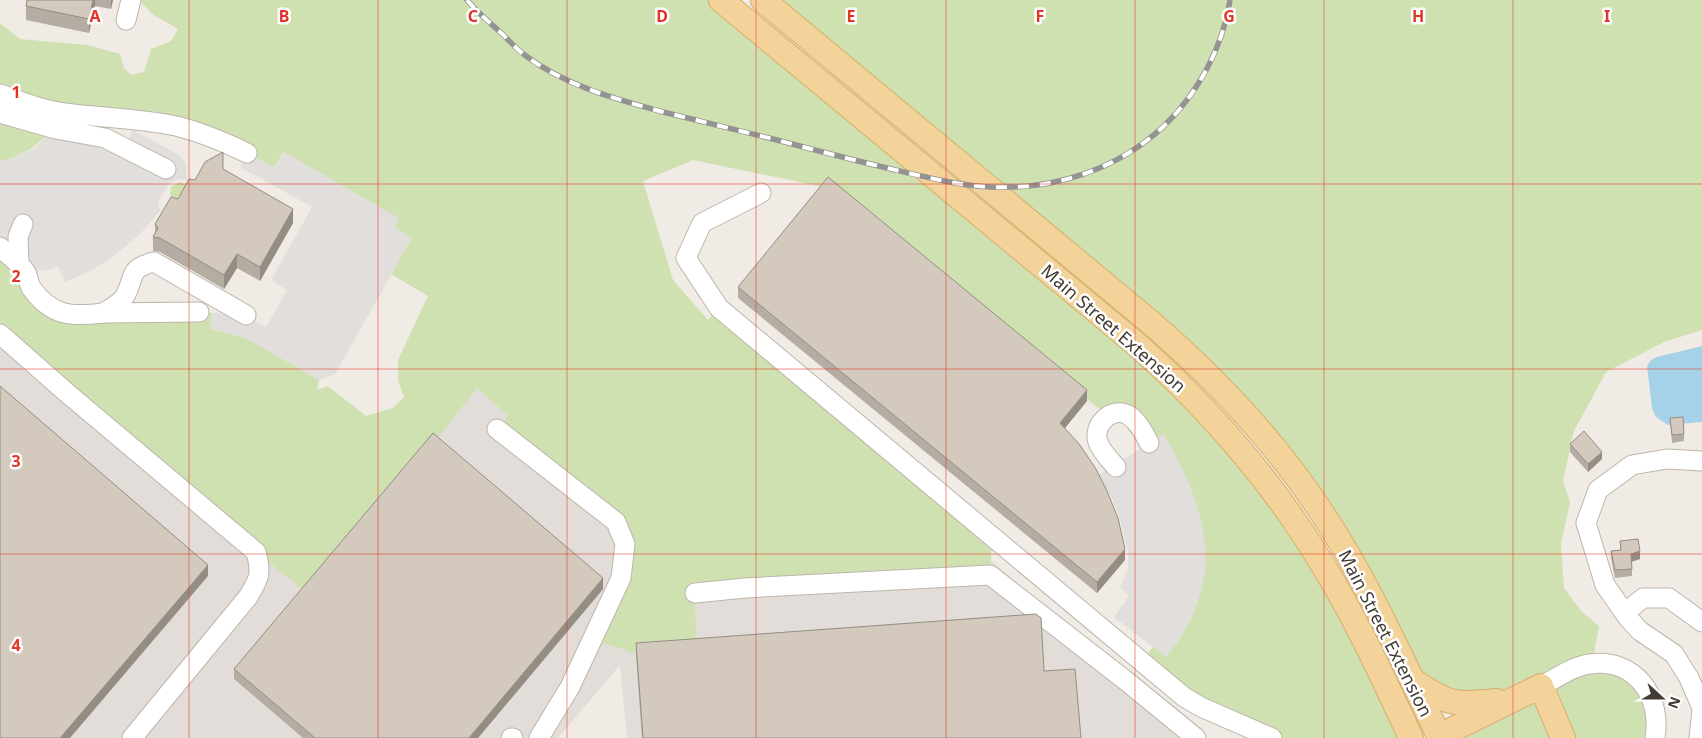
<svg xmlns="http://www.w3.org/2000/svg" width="1702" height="738" viewBox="0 0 1702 738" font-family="'Noto Sans',sans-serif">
<rect width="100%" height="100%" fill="#f0ebe4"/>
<polygon fill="#e2ddd9" points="0,322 256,552 477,388 508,416 990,560 1203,738 627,738 620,665 558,738 0,738"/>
<g fill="#cfe1b0">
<polygon points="133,0 721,0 938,180 1249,459 1411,738 1272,738 1142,661 1153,647 1178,642 1191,619 1201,591 1164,434 1149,443 1139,426 1108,416 828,188 693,160 643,181 673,280 708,320 719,308 992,537 990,575 695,593 696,650 636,654 594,639 621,578 616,522 497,429 508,416 477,388 433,444 307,593 256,552 0,333 0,247 44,304 212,313 211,329 246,338 319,380 317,390 328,386 366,416 393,408 404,397 398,381 398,360 428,296 391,274 411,238 283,152 274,168 222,141 0,94 0,23 20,39 87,45 120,54 124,68 131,75 144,72 151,49 171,41 178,29 152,14 141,2"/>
<polygon points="763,0 1702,0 1702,330 1664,342 1606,372 1574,431 1563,481 1570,502 1561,544 1564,588 1581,611 1599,626 1592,664 1635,677 1655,738 1440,738 1509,701 1432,694 1252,421"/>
<path d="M0,113L49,132C32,151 23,154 0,162Z"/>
<polygon points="179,182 188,185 184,201 173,200 170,194 171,187"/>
</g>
<g fill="#e1dedc">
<polygon points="133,130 179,155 186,163 187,180 178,179 169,184 158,202 158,206 161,210 139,235 110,259 90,271 65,282 58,266 52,269 27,273 0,247 0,162 23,154 36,147 49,132 124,148"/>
<polygon points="284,152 399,218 395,228 412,238 335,374 319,380 246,338 211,329 212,313 246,315 266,327 287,290 271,280 312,207 240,167 247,153 274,167"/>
<polygon points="1164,434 1184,472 1195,499 1202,524 1205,544 1206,566 1201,591 1191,619 1178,642 1166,657 1114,617 1129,596 1120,587 1128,569 1128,552 1119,516 1112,498 1098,475"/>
</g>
<polygon fill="#a5d2e8" points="1702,346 1702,422 1668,425 1656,417 1652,408 1647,366 1651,360 1657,357"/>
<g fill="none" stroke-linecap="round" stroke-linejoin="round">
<g stroke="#bdb5ab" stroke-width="21">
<g id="minor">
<polyline points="126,20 131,0"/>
<path d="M0,94C24,103 48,112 73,114C108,118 142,119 176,126C201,132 224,142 247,153"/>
<polyline points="0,113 56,129 105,138 166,169"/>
<polyline points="761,193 702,223 686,258 719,308 1184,697 1201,707 1272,738"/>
<path d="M0,247C8,255 18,262 25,271C29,276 28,284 32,289C52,316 71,317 103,313L199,312"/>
<polyline points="19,265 18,237 23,224"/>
<path d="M103,313C110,309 121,303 125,296C136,276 127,269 154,262L246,315"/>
<path d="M0,334L67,393L256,552C262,574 259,579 248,597L132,738"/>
<polyline points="497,429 616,522 625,544 621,578 570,687 539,738"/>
<polyline points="1702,461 1667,459 1632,465 1598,490 1586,523 1605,585 1628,618 1640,631 1674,654 1689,678 1702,708"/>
<path d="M1116,467C1110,460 1101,451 1098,442C1092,425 1112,406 1128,415C1138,421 1144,433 1149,443"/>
<polyline points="695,593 745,588 990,575 1125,680 1196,738"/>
<polyline points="1625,613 1643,598 1669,598 1702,622"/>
<path d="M1541,686C1557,678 1573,666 1590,664C1636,658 1662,697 1655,738"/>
<polyline points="511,738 513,738"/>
<polyline points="1699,738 1702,710"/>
</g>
</g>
<g stroke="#d6ae6b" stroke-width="26">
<g id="major">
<path d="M721,0L1135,343C1211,410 1276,485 1327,572C1359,625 1385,682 1411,738"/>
<path d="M763,0L1150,322C1215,378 1275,441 1322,513C1369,584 1403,662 1440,738"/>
<path d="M1412,680C1449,705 1453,705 1497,701"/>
<polyline points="1439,736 1541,686 1563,738"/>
</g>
</g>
<use href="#minor" stroke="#fff" stroke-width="19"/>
<use href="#major" stroke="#f3d399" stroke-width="24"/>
<g stroke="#939393" stroke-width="5.5">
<path id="rail" d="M467,0C476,11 488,21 499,31C508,39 516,49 526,56C566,86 616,99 663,112C700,121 737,130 773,139C811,149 849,159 887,168C921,176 955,185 990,187C1054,190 1117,170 1164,126C1198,93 1223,47 1230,0"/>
</g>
<use href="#rail" stroke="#fff" stroke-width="4" stroke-dasharray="11" stroke-linecap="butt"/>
</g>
<g fill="#b5ada3">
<polygon points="27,0 113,0 111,9 95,6 89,33 26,20 26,6"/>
<polygon points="223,169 293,223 260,281 237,268 224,289 160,252 153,251 153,237 155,233 155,224 195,180"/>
<polygon points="738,287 1087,401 1065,428 1125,560 1097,593 738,298"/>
<polygon points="1670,418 1684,434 1684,441 1672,443"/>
<polygon points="1570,444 1602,459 1588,472 1570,452"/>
<polygon points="1620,541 1640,559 1632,561 1632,576 1615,578 1611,558 1611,551 1620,550"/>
<polygon points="603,589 478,738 303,738 234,679 234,669"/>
<polygon points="636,643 1044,671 1081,738 642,738 636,654"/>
</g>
<g fill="#948d84">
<polygon points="93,0 95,0 95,6 89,33 89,19"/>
<polygon points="111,0 113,0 111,9"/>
<polygon points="293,209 293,223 260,281 260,267"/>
<polygon points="237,254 237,268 224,289 224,275"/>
<polygon points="1087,390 1087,401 1060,434 1060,423"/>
<polygon points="1602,452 1602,459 1588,472 1588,464"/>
<polygon points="1125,549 1125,560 1097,593 1097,582"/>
<polygon points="1640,551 1640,559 1631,562 1631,554"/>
<polygon points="208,565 208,576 70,738 60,738"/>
<polygon points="603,578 603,589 478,738 469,738"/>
</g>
<g fill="#d3c9bd" stroke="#948d84">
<polygon points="27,0 93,0 89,19 26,6"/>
<polygon points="223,152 223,169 293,209 260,267 237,254 224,275 160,238 153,237 158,228 155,224 171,197 178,199 189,179 195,180 205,162"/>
<polygon points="828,177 1087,390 1060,423 1080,445 1096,469 1107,491 1118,518 1125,549 1097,582 738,287"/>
<polygon points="0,386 208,565 60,738 0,738"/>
<polygon points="1683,417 1684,434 1672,435 1670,418"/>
<polygon points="1584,431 1602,452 1588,464 1570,444"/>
<polygon points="433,433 603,578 469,738 315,738 234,669"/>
<polygon points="1638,539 1640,551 1631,554 1632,569 1615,570 1611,551 1621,550 1620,541"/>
<polygon points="1036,614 1041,618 1044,671 1075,669 1081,738 643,738 636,643"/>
</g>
<path fill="none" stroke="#e43427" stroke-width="1" stroke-opacity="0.55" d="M189,0V738M378,0V738M567,0V738M756,0V738M946,0V738M1135,0V738M1324,0V738M1513,0V738M0,184H1702M0,369H1702M0,554H1702"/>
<g text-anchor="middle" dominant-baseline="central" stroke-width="5" stroke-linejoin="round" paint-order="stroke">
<g font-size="18" fill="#413b34" stroke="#fff">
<text transform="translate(1114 328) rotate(41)">Main Street Extension</text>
<text transform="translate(1386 633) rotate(63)">Main Street Extension</text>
</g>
</g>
<g font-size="16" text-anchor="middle" font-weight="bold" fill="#e43427" stroke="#fff" stroke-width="5" stroke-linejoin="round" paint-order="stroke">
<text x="95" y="22">A</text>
<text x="284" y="22">B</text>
<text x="473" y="22">C</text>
<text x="662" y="22">D</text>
<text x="851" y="22">E</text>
<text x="1040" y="22">F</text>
<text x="1229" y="22">G</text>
<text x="1418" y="22">H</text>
<text x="1607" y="22">I</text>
<text x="16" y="98">1</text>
<text x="16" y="282">2</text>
<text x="16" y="467">3</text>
<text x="16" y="651">4</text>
</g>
<g transform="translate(1662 698) rotate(111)" stroke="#ffffff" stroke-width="4" paint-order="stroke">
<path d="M0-4L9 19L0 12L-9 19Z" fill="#413b34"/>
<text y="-8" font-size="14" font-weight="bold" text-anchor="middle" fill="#413b34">N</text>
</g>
</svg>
